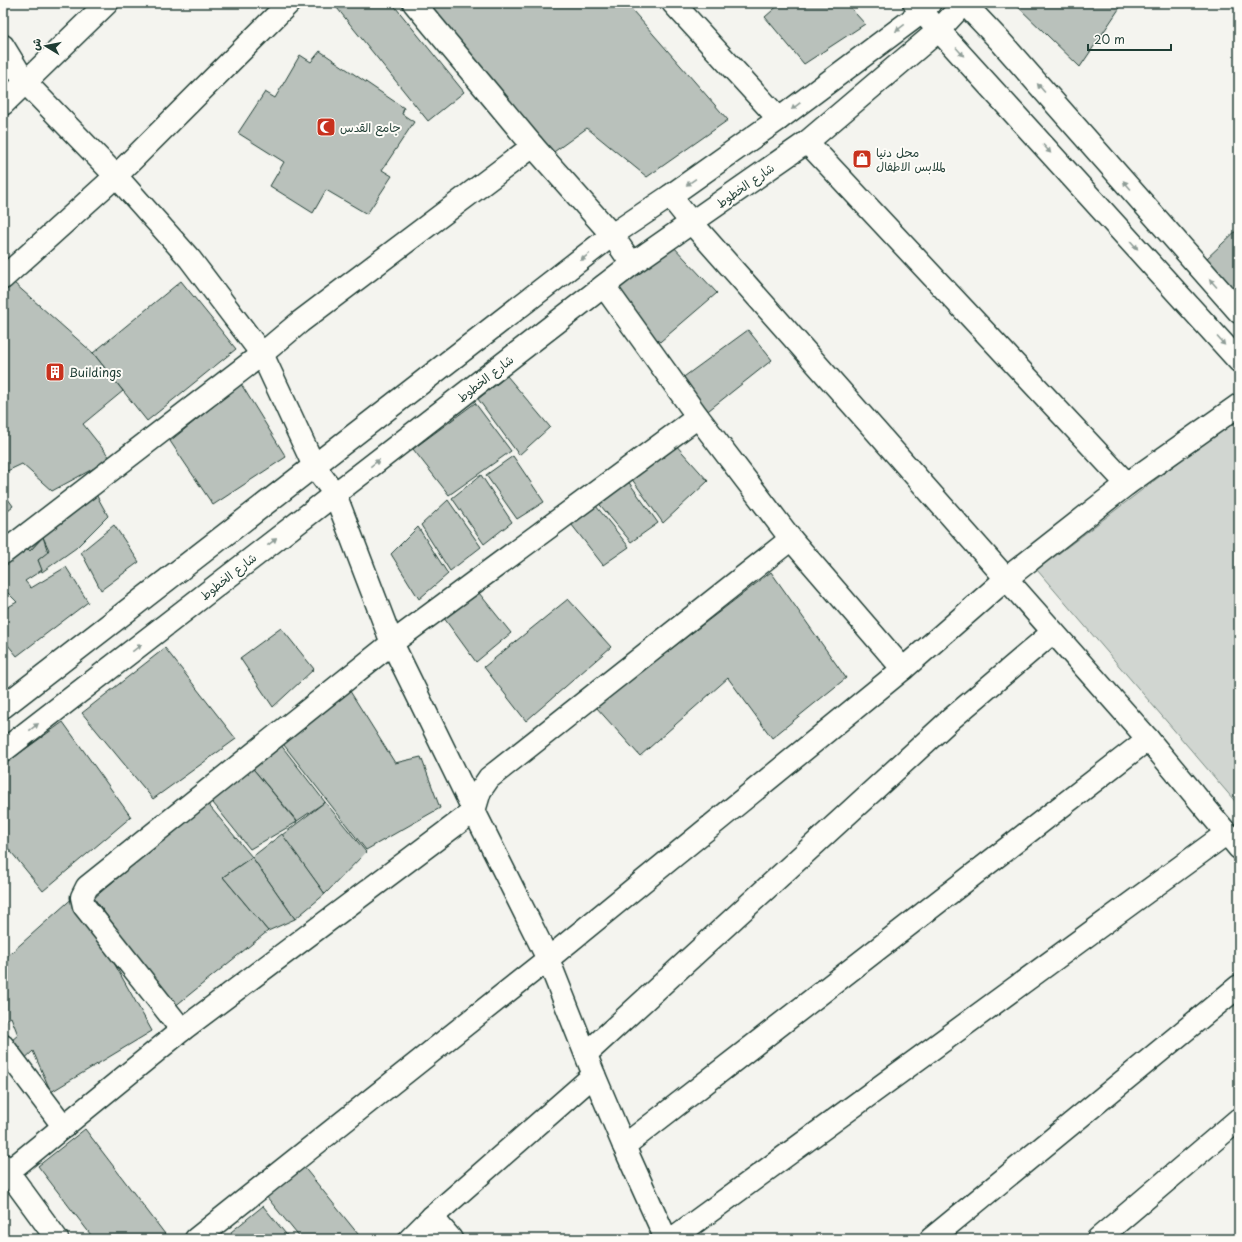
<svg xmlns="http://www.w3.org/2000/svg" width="1242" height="1242" viewBox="0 0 1242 1242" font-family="'Playpen Sans','Playpen Sans Arabic',sans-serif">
<rect width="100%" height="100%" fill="#f4f4ef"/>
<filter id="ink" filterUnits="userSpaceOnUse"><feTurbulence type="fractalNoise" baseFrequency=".025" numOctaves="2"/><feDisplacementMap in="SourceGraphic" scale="8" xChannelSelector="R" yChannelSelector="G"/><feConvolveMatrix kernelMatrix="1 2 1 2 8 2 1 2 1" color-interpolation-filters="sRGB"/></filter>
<g filter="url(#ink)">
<polygon fill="#d1d6d1" stroke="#788a82" points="1239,416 1239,806 1037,570"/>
<g fill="#b9c1bb" stroke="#1f3d34">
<polygon points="333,3 392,3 464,92 428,121"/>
<polygon points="429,3 626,3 728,120 647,177 587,128 551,154"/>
<polygon points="781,3 846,3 865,24 804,64 765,17"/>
<polygon points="1014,3 1123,3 1080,67"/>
<polygon points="320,51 404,108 402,114 414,122 382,170 392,176 367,214 326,190 313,213 270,186 284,162 238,133 265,92 275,98 300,55 311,62"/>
<polygon points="1239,228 1239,296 1205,260"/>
<polygon points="672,245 717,293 654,347 612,287"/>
<polygon points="181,281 236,349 147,421 93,353"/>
<polygon points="14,283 93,353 123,391 83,424 111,459 52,491 22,464 3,473 3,293"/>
<polygon points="748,330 772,360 704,414 681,379"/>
<polygon points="507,376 550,427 519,455 478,399"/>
<polygon points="241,384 286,457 213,505 170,441"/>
<polygon points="475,403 511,451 449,495 413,449"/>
<polygon points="674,443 708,481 663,523 629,475"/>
<polygon points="513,456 544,502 517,519 486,475"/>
<polygon points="481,475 512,522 484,544 452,498"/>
<polygon points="625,477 658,523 631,542 596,500"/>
<polygon points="93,489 108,516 76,548 42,572 38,560 49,550 43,537 30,551 23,544"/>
<polygon points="3,492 13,506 3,514"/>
<polygon points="448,500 481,547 450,571 421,525"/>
<polygon points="592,501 629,547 603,565 568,520"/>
<polygon points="114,525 139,562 101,590 81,552"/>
<polygon points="418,527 448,574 419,599 391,554"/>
<polygon points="43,537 48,552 38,560 42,570 25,581 31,588 66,567 88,602 17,656 3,639 3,610 17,602 8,593 3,598 3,555 23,544 30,551"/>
<polygon points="771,572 846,678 772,738 728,678 640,756 596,707"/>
<polygon points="475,588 511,633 476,662 441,614"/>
<polygon points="568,599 611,647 526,721 484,667"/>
<polygon points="281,628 314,669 273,707 240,658"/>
<polygon points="165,648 236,739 153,799 82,713"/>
<polygon points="348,688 395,763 421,757 440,808 366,850 280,740"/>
<polygon points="63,722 131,817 43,891 3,842 3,765"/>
<polygon points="277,740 325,802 297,821 249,764"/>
<polygon points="249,764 297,822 250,849 209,798"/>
<polygon points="206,802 252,857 223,877 268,931 174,1007 94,898"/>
<polygon points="325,802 366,852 325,894 282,835"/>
<polygon points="282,834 325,894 295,919 252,857"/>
<polygon points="252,857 295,919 268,931 223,877"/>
<polygon points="76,895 152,1031 51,1092 33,1051 19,1064 5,1046 18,1035 11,1017 3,1021 3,960"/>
<polygon points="85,1129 165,1234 158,1239 94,1239 38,1166"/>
<polygon points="303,1166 362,1239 301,1239 266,1196"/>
<polygon points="263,1206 290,1239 236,1239 231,1232"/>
</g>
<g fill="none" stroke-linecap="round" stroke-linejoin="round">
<g stroke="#1f3d34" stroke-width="25">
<g id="minor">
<polyline points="414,3 533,146 612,235 632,264"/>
<polyline points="673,3 779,119"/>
<polyline points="3,46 25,82 116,176 190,259 262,354 314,466 335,494 392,643 474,811 548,959 594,1075 624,1146 666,1239"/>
<polyline points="3,104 107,3"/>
<polyline points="807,142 1127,484"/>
<polyline points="670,196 691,222 1148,739 1239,848"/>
<polyline points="3,278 116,176 289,3"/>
<polyline points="604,286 698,417 791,539 903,669"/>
<polyline points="3,553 262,354 300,322 533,146"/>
<polyline points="3,707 612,235 670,196 779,119 922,12 930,3"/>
<polyline points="3,751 632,264 807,142 939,30 964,3"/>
<polyline points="182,1030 84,906 82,897 87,887 392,643 698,417"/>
<polyline points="3,1046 64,1127"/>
<polyline points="586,1054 951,719 1053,632"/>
<polyline points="624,1146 1148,739"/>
<polyline points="3,1165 57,1239"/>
<polyline points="8,1172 182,1030 474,811 480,791 489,778 791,539"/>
<polyline points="432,1217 451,1239"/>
<polyline points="196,1239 548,959 903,669 1007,578 1127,484 1239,405"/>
<polyline points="410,1239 432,1217 594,1075"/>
<polyline points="672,1239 1227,833"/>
<polyline points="931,1239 1239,986"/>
<polyline points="1098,1239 1239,1119"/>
</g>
</g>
<g stroke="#1f3d34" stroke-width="25">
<g id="primary">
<polyline points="914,3 1239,361"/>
<polyline points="964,3 1001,42 1239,312"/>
</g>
</g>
<use href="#minor" stroke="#fdfcf7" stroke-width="22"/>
<use href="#primary" stroke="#fdfcf7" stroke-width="22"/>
</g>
<defs><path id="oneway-solid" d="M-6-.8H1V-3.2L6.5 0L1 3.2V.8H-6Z"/></defs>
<g fill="#8e9c96">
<use href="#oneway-solid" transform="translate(900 28) rotate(143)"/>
<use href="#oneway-solid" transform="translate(960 52) rotate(48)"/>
<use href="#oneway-solid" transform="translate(1041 88) rotate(-131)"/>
<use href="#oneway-solid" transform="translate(796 106) rotate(143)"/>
<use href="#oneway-solid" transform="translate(1047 149) rotate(48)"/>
<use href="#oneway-solid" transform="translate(691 182) rotate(145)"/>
<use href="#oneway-solid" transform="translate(1127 185) rotate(-131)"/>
<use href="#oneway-solid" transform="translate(1134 245) rotate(48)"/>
<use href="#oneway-solid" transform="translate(585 257) rotate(142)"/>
<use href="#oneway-solid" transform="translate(1213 283) rotate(-131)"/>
<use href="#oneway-solid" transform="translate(1221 341) rotate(48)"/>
<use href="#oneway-solid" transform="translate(375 463) rotate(-38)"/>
<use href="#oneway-solid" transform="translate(272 542) rotate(-38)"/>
<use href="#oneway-solid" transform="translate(137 648) rotate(-38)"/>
<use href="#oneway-solid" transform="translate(34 727) rotate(-38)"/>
</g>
</g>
<defs>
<g id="mosque-square" transform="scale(1)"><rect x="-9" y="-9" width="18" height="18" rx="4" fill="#c8321e" stroke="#fdfcf7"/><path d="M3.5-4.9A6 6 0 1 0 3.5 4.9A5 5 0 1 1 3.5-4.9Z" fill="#fff"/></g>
<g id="shop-square" transform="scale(1)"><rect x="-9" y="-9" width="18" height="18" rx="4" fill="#c8321e" stroke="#fdfcf7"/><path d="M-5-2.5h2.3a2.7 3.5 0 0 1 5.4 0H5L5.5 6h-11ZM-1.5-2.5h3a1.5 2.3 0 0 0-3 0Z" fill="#fff"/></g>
<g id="building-square" transform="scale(1)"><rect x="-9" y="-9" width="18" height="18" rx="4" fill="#c8321e" stroke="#fdfcf7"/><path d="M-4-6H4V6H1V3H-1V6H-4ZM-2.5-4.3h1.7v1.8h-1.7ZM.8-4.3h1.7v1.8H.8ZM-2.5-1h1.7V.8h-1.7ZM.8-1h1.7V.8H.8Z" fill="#fff"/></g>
</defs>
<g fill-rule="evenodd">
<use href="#mosque-square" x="326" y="127"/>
<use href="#shop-square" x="862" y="159"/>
<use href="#building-square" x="55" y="372"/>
</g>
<g text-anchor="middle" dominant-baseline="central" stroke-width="4" stroke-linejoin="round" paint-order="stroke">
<g font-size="12" fill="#1f3d34" stroke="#fdfcf7" text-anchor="start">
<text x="340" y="127">جامع القدس</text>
<text x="876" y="152">محل دنيا<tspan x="876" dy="14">لملابس الاطفال</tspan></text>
<text x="69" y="372">Buildings</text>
</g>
<g font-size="12" fill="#1f3d34" stroke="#fdfcf7">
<text transform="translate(745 185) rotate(-35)">شارع الخطوط</text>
<text transform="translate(485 378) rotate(-38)">شارع الخطوط</text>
<text transform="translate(228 576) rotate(-38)">شارع الخطوط</text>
</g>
</g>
<rect width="1242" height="1242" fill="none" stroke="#fdfcf7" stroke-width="16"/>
<rect x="8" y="8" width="1226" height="1226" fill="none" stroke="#1f3d34" stroke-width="1.5" filter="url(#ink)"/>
<g transform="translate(46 46) rotate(280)" stroke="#fdfcf7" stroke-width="3" paint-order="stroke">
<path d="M0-3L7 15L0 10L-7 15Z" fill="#1f3d34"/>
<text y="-6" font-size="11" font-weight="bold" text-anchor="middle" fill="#1f3d34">ش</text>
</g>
<path d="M1088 44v6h83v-6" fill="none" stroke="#1f3d34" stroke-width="2"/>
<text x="1094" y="44" font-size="12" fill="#1f3d34" stroke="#fdfcf7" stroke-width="3" paint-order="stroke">20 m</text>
</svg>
